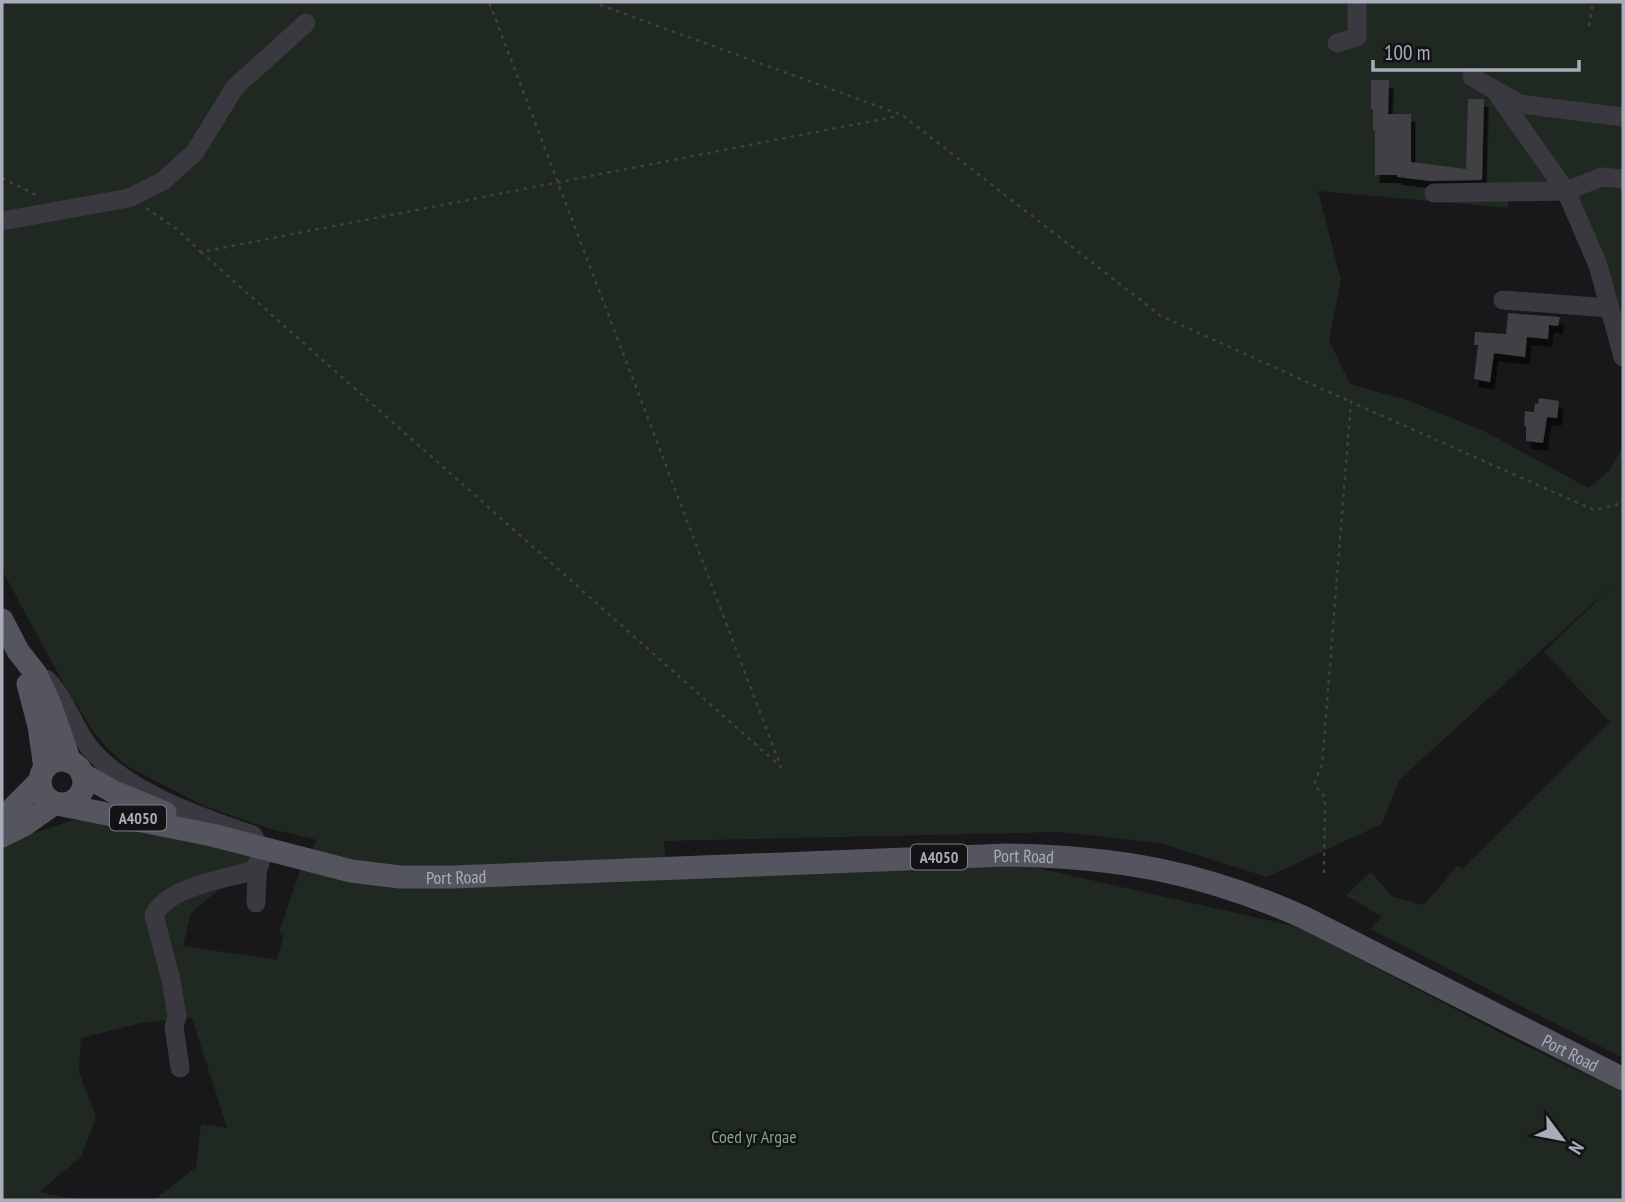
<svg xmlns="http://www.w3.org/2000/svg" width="1625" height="1202" viewBox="0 0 1625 1202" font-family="'PT Sans Narrow',sans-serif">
<defs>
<filter id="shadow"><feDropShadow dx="4.5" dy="8" stdDeviation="0" flood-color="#0009"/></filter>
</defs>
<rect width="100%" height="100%" fill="#18181a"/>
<polygon fill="#1f2821" points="2,2 1623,2 1623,342 1591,240 1549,184 1509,196 1508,208 1318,191 1341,280 1329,340 1350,384 1413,402 1486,432 1588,488 1610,470 1623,446 1623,1058 1370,929 1382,917 1346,895 1371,872 1393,897 1424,905 1458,865 1462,869 1610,722 1544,652 1614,584 1399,780 1382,824 1267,877 1160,843 1062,832 664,841 667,874 1024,865 1298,927 1510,1038 1623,1092 1623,1200 154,1200 196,1167 201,1124 227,1128 192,1018 141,1023 81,1038 79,1072 96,1117 81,1157 39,1192 78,1200 2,1200 2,843 74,820 108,819 259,856 191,913 183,946 277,960 284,934 279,932 301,868 317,840 267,828 204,806 127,766 108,749 93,731 66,688 2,570"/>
<g fill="#3f4044" filter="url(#shadow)">
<polygon points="1371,80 1389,80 1388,114 1411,114 1411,162 1466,169 1468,99 1484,99 1482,180 1431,181 1397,177 1397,175 1375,175 1375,130 1373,130 1373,109 1371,109"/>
<polygon points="1508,313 1560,317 1558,326 1549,325 1548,339 1527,337 1525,357 1494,353 1490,382 1474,379 1478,345 1474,345 1475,332 1506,334"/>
<polygon points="1539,398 1559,401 1557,418 1547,417 1543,443 1526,441 1526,426 1524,426 1525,411 1534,412 1535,403 1538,404"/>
</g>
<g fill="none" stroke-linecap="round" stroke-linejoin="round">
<g stroke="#3f4046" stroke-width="2.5" stroke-dasharray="3.5 5" stroke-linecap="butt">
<polyline points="592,2 902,115 1161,316 1351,402"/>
<polyline points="1589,26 1593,2"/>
<polyline points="2,178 38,196"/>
<polyline points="146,208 178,230 201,252 898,116"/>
<polyline points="201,252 781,767 489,2"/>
<polyline points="1324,873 1325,797 1314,784 1322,765 1351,402 1594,510 1623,503"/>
</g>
<g stroke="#39393f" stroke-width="19">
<polyline points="1337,43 1357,37 1357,2"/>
<polyline points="1472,77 1520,104 1623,117"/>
<polyline points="1494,89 1566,191 1598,265 1623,357"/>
<polyline points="1434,193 1566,191 1602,177 1623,179"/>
<polyline points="2,221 129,198 163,181 195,152 235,87 306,23"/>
<polyline points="1503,300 1609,308"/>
<path d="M46,679C65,697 73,726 89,747C126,792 200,817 253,835L257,843"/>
<polyline points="256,903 257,873 260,862"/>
<path d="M180,1068L174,1027L177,1016L171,980L154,915C168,887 224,879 252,871L267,850"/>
</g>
<g stroke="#54555e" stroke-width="23">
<polyline points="2,620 18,651 36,674 50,704 70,762"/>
<polyline points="28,684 39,726 45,768"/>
<circle cx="62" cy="782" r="22"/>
<polyline points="82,774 114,792 165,813"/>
<path id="s1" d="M62,805L212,835L351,871L400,877H453L1006,855C1115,856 1202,872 1303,917L1623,1079"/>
<polyline points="2,819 40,781"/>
<polyline points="2,836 24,825 55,803"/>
</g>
</g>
<g text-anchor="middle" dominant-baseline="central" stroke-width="5" stroke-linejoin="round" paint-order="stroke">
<g fill="#131315" stroke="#7c7f88" stroke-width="2">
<rect x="110" y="805.5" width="56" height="25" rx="5"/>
<rect x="911" y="844.5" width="56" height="25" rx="5"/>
</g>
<g font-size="16" font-weight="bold" fill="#a9adba">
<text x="138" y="818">A4050</text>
<text x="939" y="857">A4050</text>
</g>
<g font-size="18" fill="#a9adba" stroke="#131315">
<text stroke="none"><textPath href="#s1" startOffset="970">Port Road</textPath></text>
<text stroke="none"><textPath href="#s1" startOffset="402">Port Road</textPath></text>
<text stroke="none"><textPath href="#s1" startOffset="1558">Port Road</textPath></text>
</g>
<g font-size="18" fill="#80a686" stroke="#131315">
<text x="754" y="1136">Coed yr Argae</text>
</g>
</g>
<rect width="1625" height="1202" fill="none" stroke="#a9adba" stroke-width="7"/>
<g transform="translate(1562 1139) rotate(122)" stroke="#131315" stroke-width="5" paint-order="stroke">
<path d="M0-5L12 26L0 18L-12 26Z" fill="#a9adba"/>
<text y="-10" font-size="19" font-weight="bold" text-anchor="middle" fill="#a9adba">N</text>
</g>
<path d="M1373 60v10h206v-10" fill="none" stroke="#a9adba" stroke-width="3.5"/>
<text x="1384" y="60" font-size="21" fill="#a9adba" stroke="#131315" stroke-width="5" paint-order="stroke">100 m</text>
</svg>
